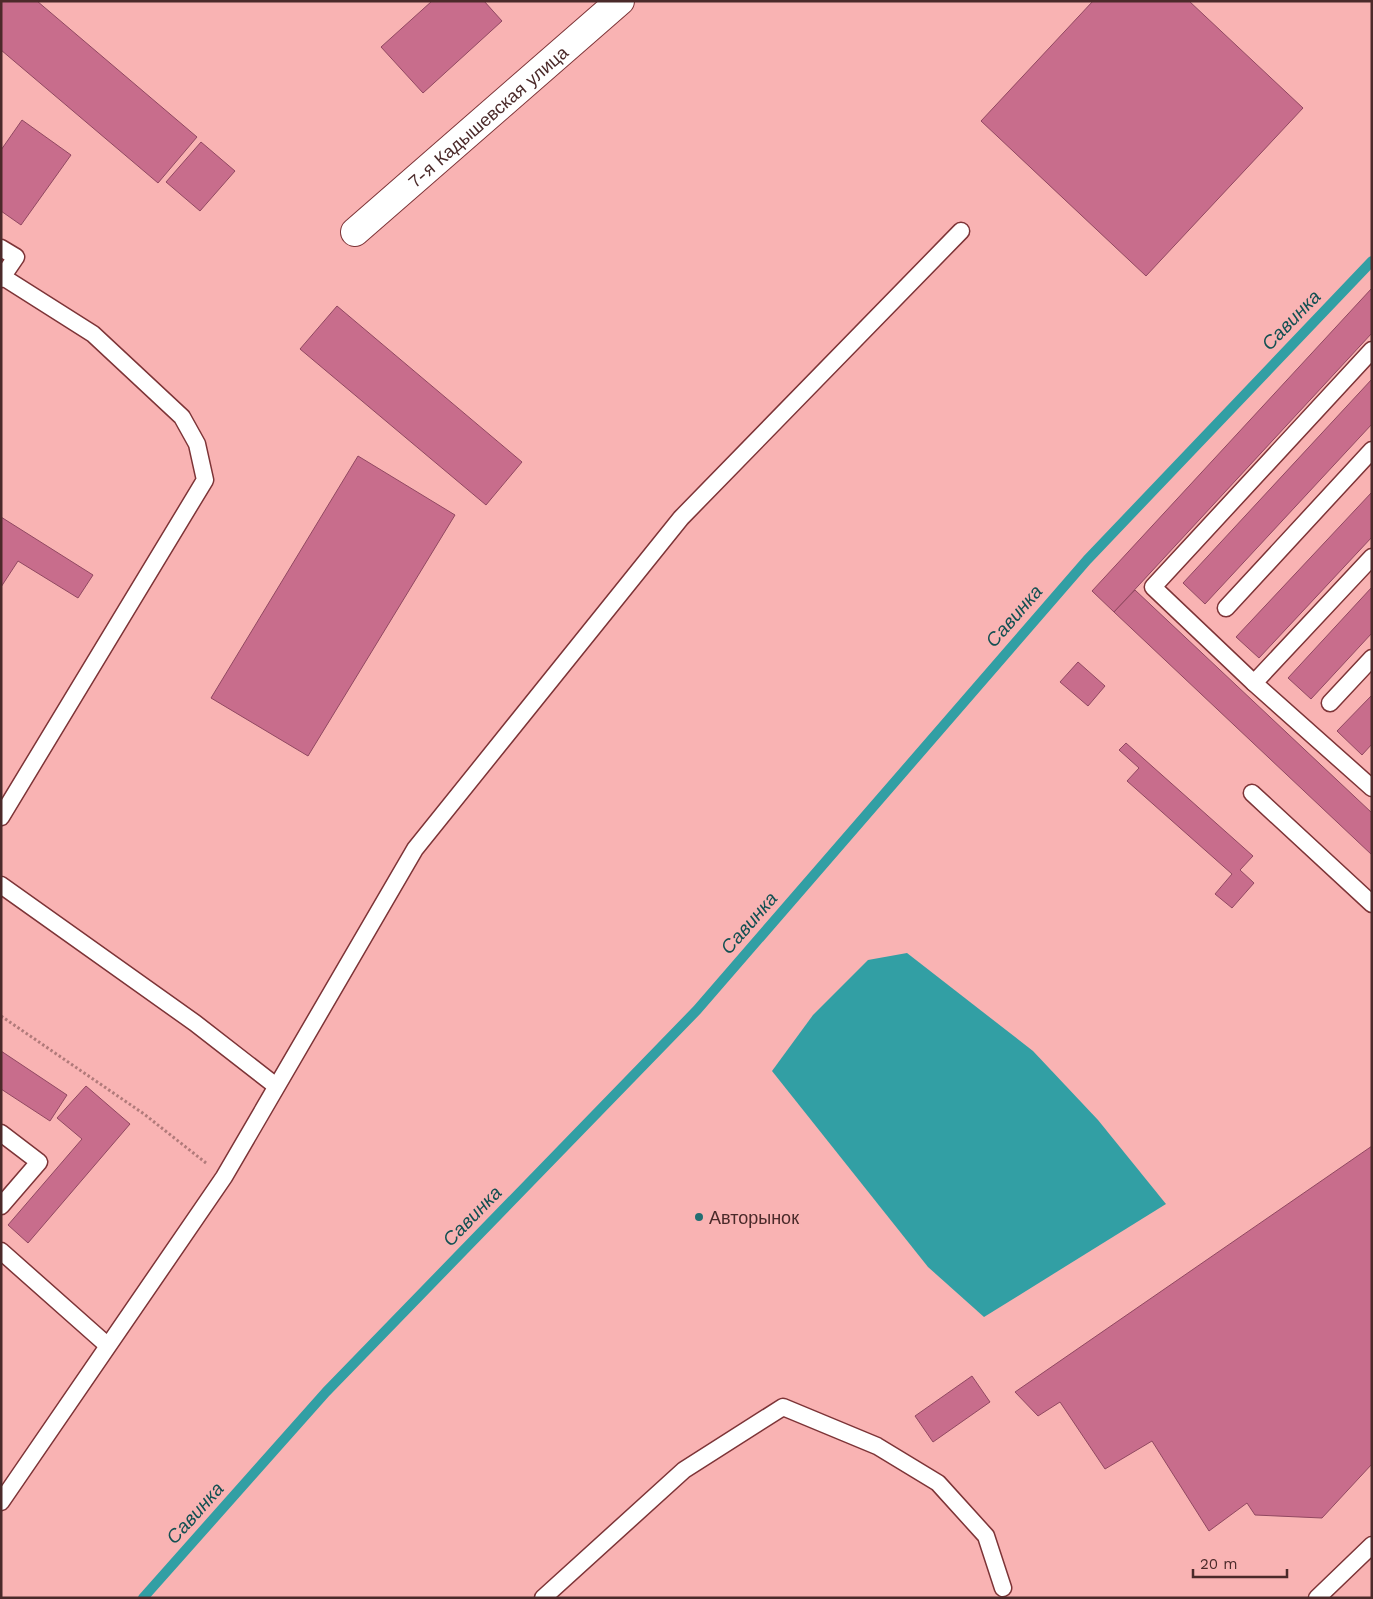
<svg xmlns="http://www.w3.org/2000/svg" width="1373" height="1599" viewBox="0 0 1373 1599" font-family="'Work Sans',sans-serif">
<rect width="100%" height="100%" fill="#f9b3b3"/>
<polygon fill="#329fa4" points="907,953 1033,1051 1098,1120 1166,1204 984,1317 928,1267 772,1071 813,1015 868,960"/>
<g fill="none" stroke-linecap="round" stroke-linejoin="round">
<polyline stroke="#329fa4" stroke-width="10" points="143,1598 326,1392 697,1010 1087,560 1372,261"/>
</g>
<g fill="#c86d8c" stroke="#914861">
<polygon points="1,1 37,1 197,137 158,183 1,50"/>
<polygon points="432,1 484,1 502,21 423,93 381,47"/>
<polygon points="1093,1 1189,1 1303,108 1146,276 981,121"/>
<polygon points="22,120 71,155 21,225 1,211 1,150"/>
<polygon points="201,142 235,171 200,211 166,182"/>
<polygon points="1372,288 1372,333 1114,612 1092,591"/>
<polygon points="337,306 522,462 486,505 300,349"/>
<polygon points="1372,379 1372,424 1205,604 1183,583"/>
<polygon points="358,456 455,515 308,756 211,698"/>
<polygon points="1372,492 1372,537 1259,658 1236,637"/>
<polygon points="1,517 93,575 78,598 18,561 1,587"/>
<polygon points="1372,587 1372,633 1311,699 1288,678"/>
<polygon points="1135,590 1372,813 1372,855 1114,612"/>
<polygon points="1078,662 1105,686 1088,706 1060,682"/>
<polygon points="1372,695 1372,744 1362,755 1337,731"/>
<polygon points="1126,743 1253,856 1240,870 1254,883 1232,908 1215,894 1232,874 1127,781 1139,768 1119,750"/>
<polygon points="1,1051 67,1095 50,1121 1,1089"/>
<polygon points="86,1086 130,1124 28,1243 8,1225 82,1139 57,1118"/>
<polygon points="1372,1146 1372,1464 1322,1518 1255,1515 1247,1503 1209,1531 1152,1441 1105,1469 1060,1402 1038,1416 1015,1392"/>
<polygon points="972,1376 990,1402 933,1442 915,1416"/>
</g>
<g fill="none" stroke-linecap="round" stroke-linejoin="round">
<g stroke="#7d3437" stroke-width="19">
<g id="lane">
<polyline points="1,248 16,257 1,279"/>
<polyline points="1372,350 1153,587 1254,683 1372,788"/>
<polyline points="1226,608 1372,450"/>
<polyline points="1254,683 1372,557"/>
<polyline points="1330,703 1372,658"/>
<polyline points="1252,793 1372,904"/>
<polyline points="1,817 205,480 197,444 182,417 93,334 3,277"/>
<polyline points="1,885 195,1023 276,1086"/>
<polyline points="1,1133 39,1162 1,1206"/>
<polyline points="1,1251 107,1345"/>
<polyline points="1,1502 224,1177 415,849 681,518 961,231"/>
<polyline points="543,1598 684,1470 783,1407 877,1446 938,1483 986,1536 1003,1588"/>
<polyline points="1317,1598 1372,1545"/>
</g>
</g>
<g stroke="#7d3437" stroke-width="30">
<g id="street">
<path id="s1" d="M355,232L620,1"/>
</g>
</g>
<polyline stroke="#b17a7a" stroke-width="3" stroke-dasharray="2.5 2.5" stroke-linecap="butt" points="1,1016 144,1114 206,1163"/>
<use href="#lane" stroke="#fff" stroke-width="16"/>
<use href="#street" stroke="#fff" stroke-width="28"/>
</g>
<circle fill="#236e72" stroke="#f9b3b3" stroke-width="2" cx="699" cy="1217" r="5"/>
<g text-anchor="middle" dominant-baseline="central" stroke-width="4" stroke-linejoin="round" paint-order="stroke">
<g font-size="18" fill="#4b2a2a" stroke="#f9b3b3">
<text stroke="none"><textPath href="#s1" startOffset="176">7-я Кадышевская улица</textPath></text>
</g>
<g font-size="18" fill="#4b2a2a" stroke="#f9b3b3" text-anchor="start">
<text x="709" y="1217">Авторынок</text>
</g>
<g font-size="19" font-style="italic" fill="#125052" stroke="#f9b3b3">
<text transform="translate(1291 320) rotate(-46)">Савинка</text>
<text transform="translate(1014 616) rotate(-49)">Савинка</text>
<text transform="translate(749 923) rotate(-49)">Савинка</text>
<text transform="translate(472 1216) rotate(-46)">Савинка</text>
<text transform="translate(195 1513) rotate(-48)">Савинка</text>
</g>
</g>
<rect width="1373" height="1599" fill="none" stroke="#4b2a2a" stroke-width="5"/>
<path d="M1193 1569v8h94v-8" fill="none" stroke="#4b2a2a" stroke-width="2.5"/>
<text x="1200" y="1569" font-size="15" fill="#4b2a2a" stroke="#f9b3b3" stroke-width="4" paint-order="stroke">20 m</text>
</svg>
